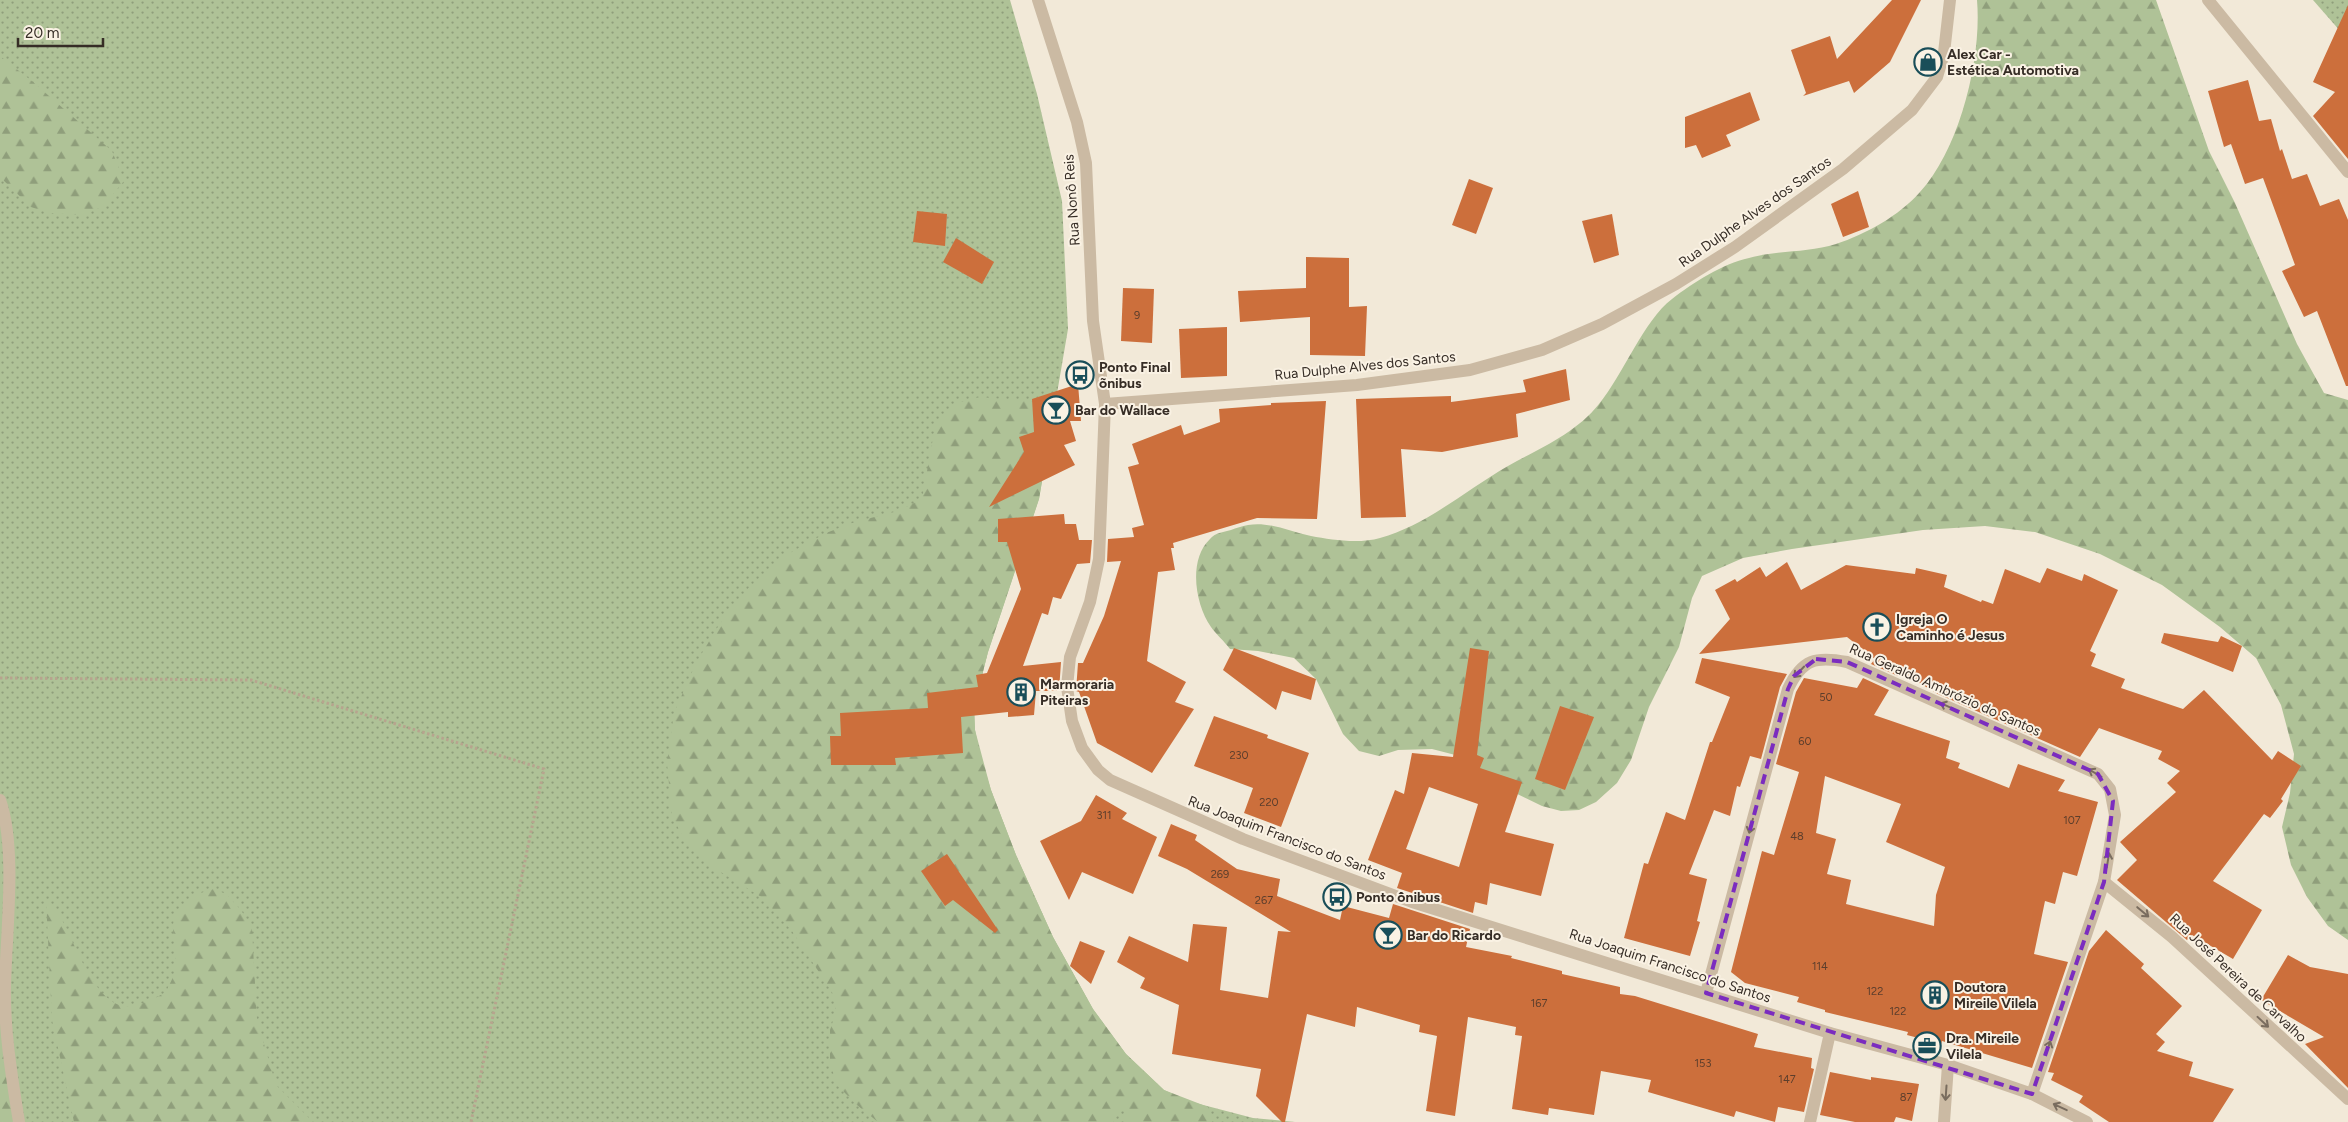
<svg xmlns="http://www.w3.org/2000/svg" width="2348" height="1122" viewBox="0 0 2348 1122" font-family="Figtree,sans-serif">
<defs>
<pattern id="grass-dots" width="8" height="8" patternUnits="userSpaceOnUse" patternTransform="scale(1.25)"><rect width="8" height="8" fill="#afc297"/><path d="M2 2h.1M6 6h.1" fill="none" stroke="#8f9e7b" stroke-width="1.8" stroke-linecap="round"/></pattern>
<pattern id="forest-firs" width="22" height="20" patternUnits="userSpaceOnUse" patternTransform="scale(1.25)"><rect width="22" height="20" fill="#afc297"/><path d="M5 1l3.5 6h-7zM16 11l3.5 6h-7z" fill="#8f9e7b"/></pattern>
</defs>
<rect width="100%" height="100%" fill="#f2e9d8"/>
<g fill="url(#grass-dots)">
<polygon points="0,0 1010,0 1037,94 1062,201 1068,329 1039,499 988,652 974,707 975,730 980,755 991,790 1016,855 1053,937 1093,1009 1126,1054 1164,1090 1188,1101 1253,1118 1295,1122 0,1122"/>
<polygon points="2313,0 2348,0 2348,40"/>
</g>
<g fill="url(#forest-firs)">
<path d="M1977,0H2156L2209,151L2235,203L2297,344L2324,393L2348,400V940L2328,926L2307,897L2291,865L2282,827L2290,793L2294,754L2281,705L2256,658L2220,627L2162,585L2100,554L2035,532L1985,526L1923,530L1792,549L1743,558L1702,576L1692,598L1679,647L1649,707L1631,760L1617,783L1596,802L1579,810L1561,811L1542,806L1505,788L1467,758L1432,749L1398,750L1379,756L1359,751L1343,734L1316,679L1294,658L1258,651L1230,649C1224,641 1216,634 1211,627C1195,604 1188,560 1210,539C1215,533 1223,532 1231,530C1236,528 1242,526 1248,525C1269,521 1290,532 1311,536C1332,540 1359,544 1380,538C1427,525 1466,490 1508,466C1540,448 1575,434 1599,404C1623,375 1644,320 1672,299C1694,282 1722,264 1749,258C1777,250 1808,253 1836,244C1866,234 1899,216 1920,192C1960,148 1982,58 1977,0Z"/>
<polygon points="0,56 33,82 112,151 124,181 102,207 82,215 49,213 31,207 0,177"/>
<polygon points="980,397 1055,404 1039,499 988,652 974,707 975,730 991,790 1016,855 1053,937 1093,1009 1126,1054 1164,1090 1208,1107 1212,1122 1127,1122 1123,1107 1113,1122 878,1122 857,1105 838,1086 830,1064 830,1030 836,1012 832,992 792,931 763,898 711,866 687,844 672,816 667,763 674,713 696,663 719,625 751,585 788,554 826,533 855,522 898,511 922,499 935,427 957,403"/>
<polygon points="0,826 3,894 0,980"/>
<path d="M214,889L226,894L241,910L252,929L257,1020L276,1085L313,1122H74L52,1020L46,899C51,905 58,912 62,920C75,944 92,995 119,1005C134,1010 154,999 166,992C169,985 174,977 175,970C177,957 174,943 173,930C172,907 194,893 214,889Z"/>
<polygon points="0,990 14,1122 0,1122"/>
</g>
<g fill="#cc6f3c" fill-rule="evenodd">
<polygon points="1892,0 1921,0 1890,62 1854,93 1849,81 1803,96 1806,93 1791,50 1830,36 1837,59"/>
<polygon points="2348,5 2348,159 2313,116 2335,92 2313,82"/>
<polygon points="2248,80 2259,121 2271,119 2280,151 2282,149 2292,179 2307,174 2320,206 2339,199 2348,220 2348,386 2346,386 2317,311 2304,317 2282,271 2295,265 2263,178 2245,184 2231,144 2224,147 2208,91"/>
<polygon points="1750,92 1760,120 1726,135 1731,146 1702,158 1696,145 1685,148 1685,117"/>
<polygon points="1469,179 1493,188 1476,234 1452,225"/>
<polygon points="1858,191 1869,227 1843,237 1831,204"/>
<polygon points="917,211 947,214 945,246 913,242"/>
<polygon points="1612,214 1619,255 1594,263 1582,221"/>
<polygon points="956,238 994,262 982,284 943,262"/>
<polygon points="1306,257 1349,258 1349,307 1367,306 1365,356 1310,355 1310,317 1240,322 1238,291 1306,288"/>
<polygon points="1123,288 1154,289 1152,343 1121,341"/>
<polygon points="1227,327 1227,376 1181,378 1179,329"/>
<polygon points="1566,369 1570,400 1516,414 1518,437 1442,452 1401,449 1406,517 1361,518 1356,399 1451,396 1451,402 1526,392 1523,380"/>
<polygon points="1078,384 1081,421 1070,421 1076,441 1064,445 1075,465 989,507 1024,452 1019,437 1034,432 1032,399"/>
<polygon points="1326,401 1317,519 1257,518 1173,543 1174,548 1171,548 1175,570 1158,572 1147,661 1186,682 1175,702 1194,709 1152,773 1097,743 1079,692 1076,691 1078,663 1083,663 1104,616 1121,561 1107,562 1108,539 1134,537 1132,528 1144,525 1128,467 1139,464 1132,444 1181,425 1184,435 1220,422 1219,409 1271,405 1271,403"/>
<polygon points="1064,514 1065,524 1076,524 1079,540 1092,540 1090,563 1077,564 1061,599 1053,597 1048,615 1042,613 1023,666 1061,662 1059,691 1036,691 1034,715 1008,717 1008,712 961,717 963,753 895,758 896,765 831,765 830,736 841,736 840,713 928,708 927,693 978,687 976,675 987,673 1021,589 1007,542 998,542 998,519"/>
<polygon points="1787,562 1801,590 1846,565 1915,574 1916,568 1947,575 1944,587 1981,602 1982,600 1993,604 2005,569 2040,583 2047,568 2082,581 2084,574 2118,590 2090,651 2096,654 2091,666 2125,679 2121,688 2183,709 2204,690 2272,760 2278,751 2301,766 2281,799 2283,801 2270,818 2264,814 2213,881 2262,910 2233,959 2192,935 2187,940 2117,880 2137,860 2120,842 2176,792 2167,783 2180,771 2158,759 2162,751 2099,728 2080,757 1938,694 1901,672 1898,676 1871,664 1875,659 1847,637 1699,654 1730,619 1715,590 1735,579 1737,582 1760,567 1766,577"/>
<polygon points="2164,633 2218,642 2221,636 2242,646 2233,672 2161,643"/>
<polygon points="1234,648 1316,679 1311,700 1282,691 1276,710 1223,670"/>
<path d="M1470,648L1489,651L1477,755L1484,758L1480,768L1522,782L1505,832L1554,844L1541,896L1490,883L1487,905L1475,902L1473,913L1397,888L1402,873L1368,860L1395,790L1404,794L1412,753L1453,757ZM1429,787L1478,804L1459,867L1406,849Z"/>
<polygon points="1702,658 1787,674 1780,687 1761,759 1750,756 1740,787 1737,786 1730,816 1714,810 1689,874 1707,879 1697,921 1700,922 1690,956 1624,938 1644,863 1648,864 1666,812 1685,820 1710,742 1712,742 1730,697 1695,683"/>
<path d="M1804,678L1857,688L1863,678L1889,690L1874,715L1950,741L1946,758L1960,763L1958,768L2009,788L2018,764L2065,780L2058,791L2098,802L2077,876L2063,872L2055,904L2045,901L2034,954L2068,962L2032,1068L1942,1041L1941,1044L1907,1035L1908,1032L1825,1012V1010L1797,1002L1799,997L1745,983L1731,972L1762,851L1774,855L1799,772L1776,764L1796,692ZM1825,776L1901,804L1886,842L1945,867L1936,895L1934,926L1846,904L1851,880L1827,874L1836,839L1816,833Z"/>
<polygon points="1560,706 1594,717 1565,790 1535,779"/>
<polygon points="1214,716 1268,735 1267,738 1309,753 1281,827 1244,813 1253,788 1194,766"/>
<polygon points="1096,795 1127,813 1122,819 1157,837 1133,894 1082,872 1069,900 1040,841 1081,821"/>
<polygon points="1171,824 1197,835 1195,840 1237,869 1280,879 1277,896 1340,920 1343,906 1389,918 1393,904 1470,929 1466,947 1512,956 1511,958 1562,971 1562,974 1620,987 1620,994 1635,996 1758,1034 1754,1047 1812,1058 1811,1068 1814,1069 1804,1112 1778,1107 1775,1122 1736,1111 1734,1117 1648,1092 1651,1080 1601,1071 1594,1115 1549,1108 1548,1115 1512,1109 1522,1036 1515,1035 1516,1027 1468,1017 1455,1116 1426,1111 1437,1036 1419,1032 1420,1025 1357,1007 1355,1027 1307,1014 1285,1122 1282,1122 1256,1096 1261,1069 1172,1054 1179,1005 1140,988 1145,978 1117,962 1129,936 1188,962 1193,924 1227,927 1220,990 1268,998 1278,931 1291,932 1187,869 1158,856"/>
<polygon points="947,854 998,930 995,933 953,900 945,906 921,871"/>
<polygon points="2106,930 2144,964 2141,968 2182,1006 2156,1034 2165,1042 2157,1051 2193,1062 2189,1076 2234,1089 2213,1122 2109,1122 2079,1102 2083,1096 2051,1080 2054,1073 2048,1072 2089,951"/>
<polygon points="1080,941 1105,951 1091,984 1070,966"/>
<polygon points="2288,955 2310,967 2348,974 2348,1088 2305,1044 2324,1037 2261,1000"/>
<polygon points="1830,1072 1871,1080 1871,1077 1919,1084 1912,1121 1896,1117 1894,1122 1855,1122 1820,1115"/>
</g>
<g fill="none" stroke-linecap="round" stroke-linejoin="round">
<polyline stroke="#b7a48e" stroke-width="3" stroke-dasharray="2.5 2.5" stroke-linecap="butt" points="0,678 251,680 544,769 471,1122"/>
<g stroke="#cbbaa3" stroke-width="12">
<polyline points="1038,0 1077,122 1086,163 1093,321 1105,404 1099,559 1090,602 1070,657 1067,687 1072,721 1082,748 1098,770 1110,780 1243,839 1412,902 1830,1033 1948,1065 2032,1094 2087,1122"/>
<polyline points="2208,0 2348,172"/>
<polyline points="1105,404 1357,385 1470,370 1542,350 1602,324 1676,284 1735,247 1843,169 1912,110 1937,77 1944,53 1950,0"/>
<path d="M0,800C17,848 6,934 5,986C4,1031 12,1078 19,1122"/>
<polyline points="2104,882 2172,937 2348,1099"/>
<path d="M1706,993L1788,689C1802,659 1816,656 1847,662L2098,774L2110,789L2115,815L2104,882L2032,1094"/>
<polyline points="1810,1122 1830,1033"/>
<polyline points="1944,1122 1948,1065"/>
</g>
</g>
<defs><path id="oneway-shaft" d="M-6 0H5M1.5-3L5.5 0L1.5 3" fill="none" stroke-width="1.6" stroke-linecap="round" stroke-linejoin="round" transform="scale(1.25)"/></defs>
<g stroke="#796c5e">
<use href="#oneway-shaft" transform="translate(1799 672) rotate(133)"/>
<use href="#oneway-shaft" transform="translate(1947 706) rotate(-156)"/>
<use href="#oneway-shaft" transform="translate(2095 773) rotate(-150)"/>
<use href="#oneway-shaft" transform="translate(1751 826) rotate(105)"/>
<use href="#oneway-shaft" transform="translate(2108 860) rotate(-81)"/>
<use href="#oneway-shaft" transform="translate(2143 912) rotate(40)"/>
<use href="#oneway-shaft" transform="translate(2263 1022) rotate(43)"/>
<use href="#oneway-shaft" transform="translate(2048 1048) rotate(-71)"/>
<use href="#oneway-shaft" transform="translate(1946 1093) rotate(94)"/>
<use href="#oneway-shaft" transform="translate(2060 1107) rotate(-155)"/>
</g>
<path fill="none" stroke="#7b2cbf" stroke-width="4" stroke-dasharray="10 6" stroke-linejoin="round" d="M1816,659L1847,662L2098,774L2113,801L2104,882L2032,1094L1706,993L1788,689L1794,676Z"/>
<defs>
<g id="shop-ring" transform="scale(1.4375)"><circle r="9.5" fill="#faf2e4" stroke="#194e59" stroke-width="1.5"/><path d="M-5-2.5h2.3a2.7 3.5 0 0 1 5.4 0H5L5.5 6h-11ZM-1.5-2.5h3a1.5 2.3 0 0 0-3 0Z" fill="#194e59"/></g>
<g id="bus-ring" transform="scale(1.4375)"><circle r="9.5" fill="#faf2e4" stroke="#194e59" stroke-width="1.5"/><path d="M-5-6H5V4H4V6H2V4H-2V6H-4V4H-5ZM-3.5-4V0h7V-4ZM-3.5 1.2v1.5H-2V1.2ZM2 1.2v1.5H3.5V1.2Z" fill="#194e59"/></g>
<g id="bar-ring" transform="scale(1.4375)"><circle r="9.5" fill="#faf2e4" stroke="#194e59" stroke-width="1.5"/><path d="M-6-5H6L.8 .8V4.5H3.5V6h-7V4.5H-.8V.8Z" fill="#194e59"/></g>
<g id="church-ring" transform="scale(1.4375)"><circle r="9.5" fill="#faf2e4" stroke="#194e59" stroke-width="1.5"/><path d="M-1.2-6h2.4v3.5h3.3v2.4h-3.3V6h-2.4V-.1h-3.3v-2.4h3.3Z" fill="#194e59"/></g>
<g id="building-ring" transform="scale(1.4375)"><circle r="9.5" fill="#faf2e4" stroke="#194e59" stroke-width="1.5"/><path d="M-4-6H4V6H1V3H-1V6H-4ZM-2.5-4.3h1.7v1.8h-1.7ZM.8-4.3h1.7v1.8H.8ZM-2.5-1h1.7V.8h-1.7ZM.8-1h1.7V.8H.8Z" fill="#194e59"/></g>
<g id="office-ring" transform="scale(1.4375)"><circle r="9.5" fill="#faf2e4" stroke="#194e59" stroke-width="1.5"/><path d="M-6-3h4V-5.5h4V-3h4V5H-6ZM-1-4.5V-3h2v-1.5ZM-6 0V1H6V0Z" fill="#194e59"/></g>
</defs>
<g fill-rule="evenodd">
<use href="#shop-ring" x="1928" y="62"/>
<use href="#bus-ring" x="1080" y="375"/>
<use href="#bar-ring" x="1056" y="410"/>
<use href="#church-ring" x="1877" y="627"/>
<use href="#building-ring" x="1021" y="692"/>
<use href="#bus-ring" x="1337" y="897"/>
<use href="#bar-ring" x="1388" y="935"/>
<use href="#building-ring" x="1935" y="995"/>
<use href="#office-ring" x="1927" y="1046"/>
</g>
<g text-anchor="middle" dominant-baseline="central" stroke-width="4" stroke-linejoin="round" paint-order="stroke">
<g font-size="11" fill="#5c3e2c">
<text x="1137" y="315">9</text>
<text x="1826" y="697">50</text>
<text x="1805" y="741">60</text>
<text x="1239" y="755">230</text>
<text x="1269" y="802">220</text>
<text x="1104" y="815">311</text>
<text x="2072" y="820">107</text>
<text x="1797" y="836">48</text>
<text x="1220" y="874">269</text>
<text x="1264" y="900">267</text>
<text x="1820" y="966">114</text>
<text x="1875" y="991">122</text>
<text x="1539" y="1003">167</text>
<text x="1898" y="1011">122</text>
<text x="1703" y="1063">153</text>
<text x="1787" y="1079">147</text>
<text x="1906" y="1097">87</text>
</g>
<g font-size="14" font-weight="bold" fill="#362d26" stroke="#faf2e4" text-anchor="start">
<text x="1947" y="54">Alex Car -<tspan x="1947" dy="16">Estética Automotiva</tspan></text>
<text x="1099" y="367">Ponto Final<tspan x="1099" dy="16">õnibus</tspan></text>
<text x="1075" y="410">Bar do Wallace</text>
<text x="1896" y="619">Igreja O<tspan x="1896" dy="16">Caminho é Jesus</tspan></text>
<text x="1040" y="684">Marmoraria<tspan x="1040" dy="16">Piteiras</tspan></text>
<text x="1356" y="897">Ponto ônibus</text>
<text x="1407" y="935">Bar do Ricardo</text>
<text x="1954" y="987">Doutora<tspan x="1954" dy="16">Mireile Vilela</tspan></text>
<text x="1946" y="1038">Dra. Mireile<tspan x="1946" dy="16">Vilela</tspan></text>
</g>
<g font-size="14" fill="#362d26" stroke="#faf2e4">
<text transform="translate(1072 200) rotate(-94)">Rua Nonô Reis</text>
<text transform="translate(1755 212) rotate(-35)">Rua Dulphe Alves dos Santos</text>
<text transform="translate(1365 366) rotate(-6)">Rua Dulphe Alves dos Santos</text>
<text transform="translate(1945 690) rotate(24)">Rua Geraldo Ambrózio do Santos</text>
<text transform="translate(1287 838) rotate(21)">Rua Joaquim Francisco do Santos</text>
<text transform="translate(1670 966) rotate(18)">Rua Joaquim Francisco do Santos</text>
<text transform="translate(2238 978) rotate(43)">Rua José Pereira de Carvalho</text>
</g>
</g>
<path d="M18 38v8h85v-8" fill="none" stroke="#362d26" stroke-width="2.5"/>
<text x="25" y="38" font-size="15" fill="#362d26" stroke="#faf2e4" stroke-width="4" paint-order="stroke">20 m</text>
</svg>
